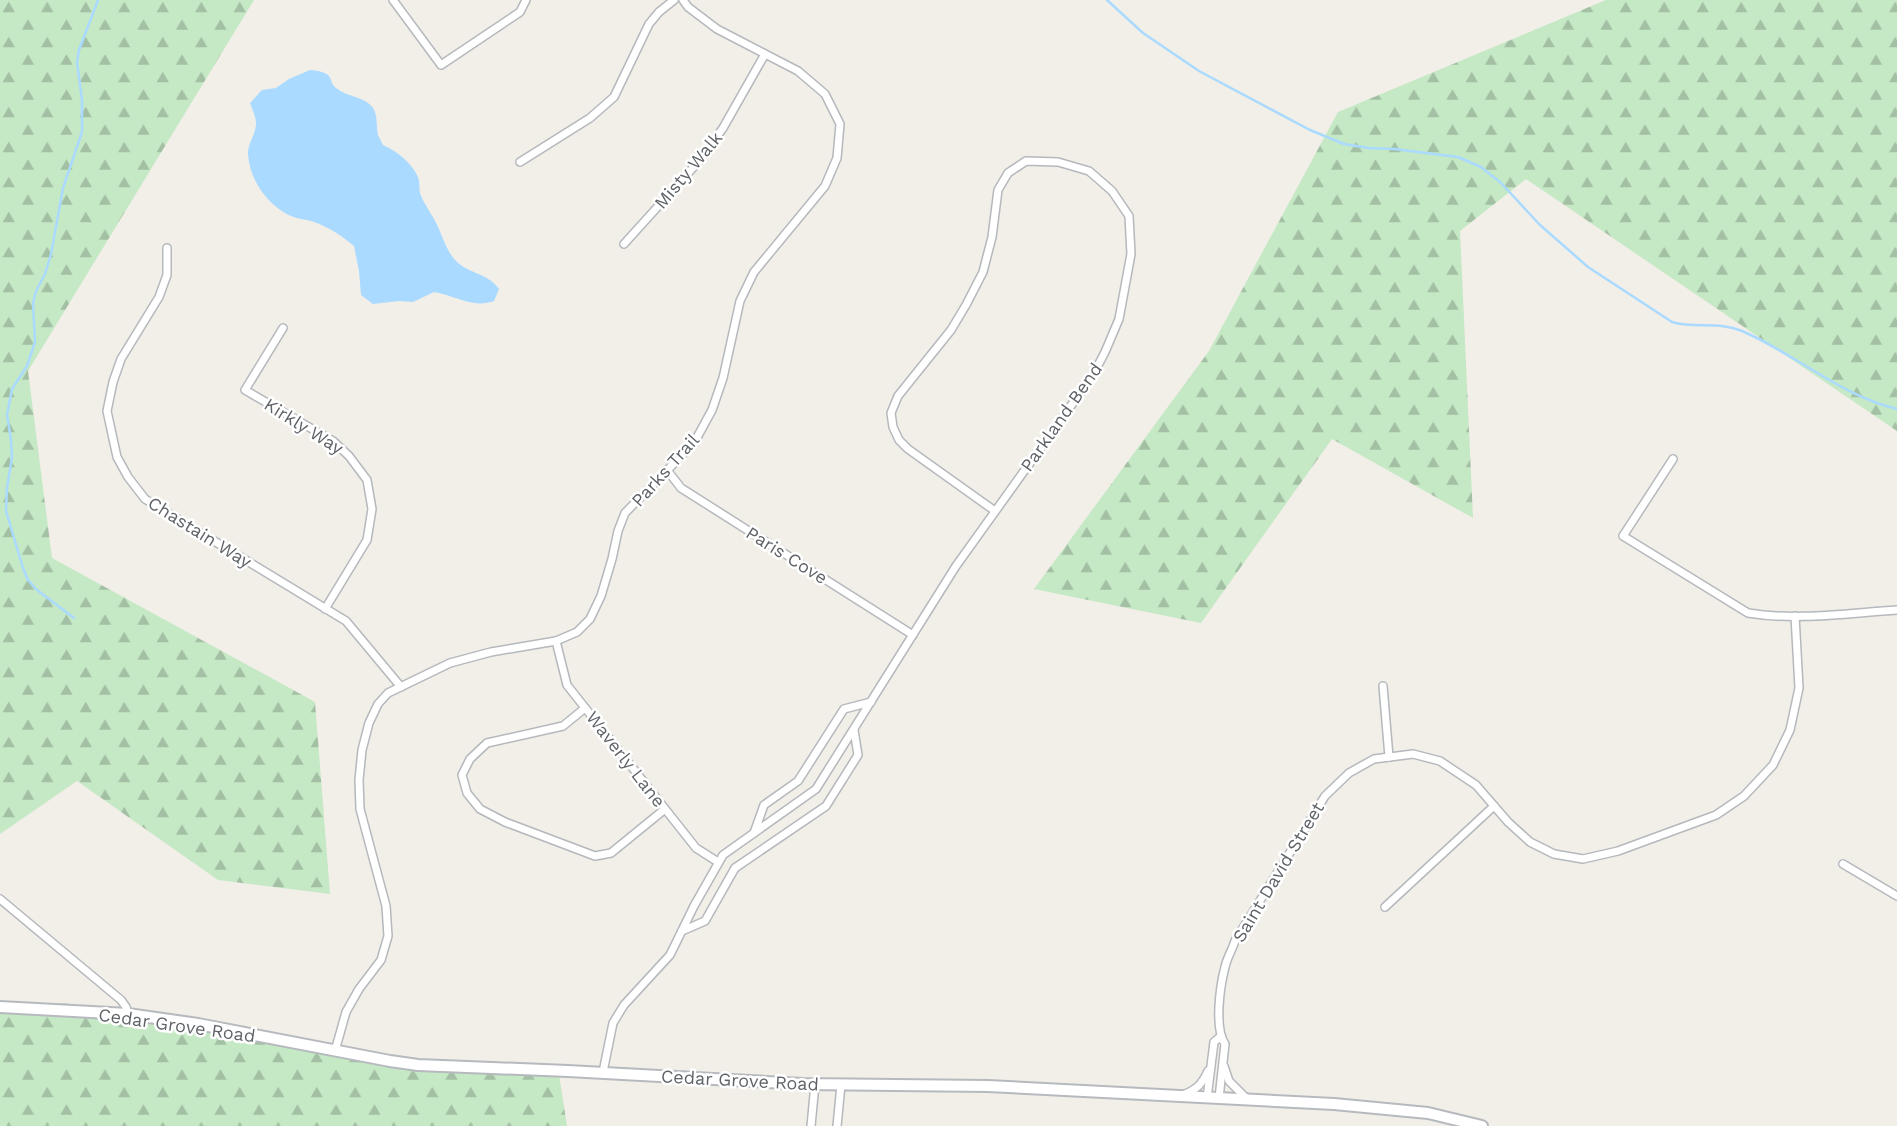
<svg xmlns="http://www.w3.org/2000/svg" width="1897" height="1126" viewBox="0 0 1897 1126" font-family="'Work Sans',sans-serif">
<defs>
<pattern id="forest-firs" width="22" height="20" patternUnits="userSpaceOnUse" patternTransform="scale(1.75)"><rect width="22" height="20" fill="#c5e8c5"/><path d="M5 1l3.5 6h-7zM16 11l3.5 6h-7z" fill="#a3c0a4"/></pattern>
</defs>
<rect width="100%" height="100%" fill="#f1efe8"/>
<g fill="url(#forest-firs)">
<polygon points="0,0 254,0 28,371 52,558 315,702 330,894 218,880 77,781 0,834"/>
<polygon points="1606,0 1897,0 1897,431 1526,179 1460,231 1473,518 1332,439 1201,623 1034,589 1209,351 1338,112"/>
<polygon points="0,1003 62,1003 400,1060 558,1068 567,1126 0,1126"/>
</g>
<path fill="#aadaff" d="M310,70C340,73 324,81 339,90C349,97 365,97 373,108C378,115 376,127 378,135C380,138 381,142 383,145C398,152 411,162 418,177C420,182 419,188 420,193C424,205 433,215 438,227C443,238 447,251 455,260C468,274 488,273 499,289L494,301C473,309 454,295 434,292L413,302L399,301L373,304L361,295L359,271L354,246C341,235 327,226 311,221C302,219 293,218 285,213C265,201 250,179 248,155C247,144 256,135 256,123C256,117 252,109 250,103L262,90L276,88L289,79Z"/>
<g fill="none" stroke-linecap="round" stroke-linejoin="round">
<g stroke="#aadaff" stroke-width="2.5">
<path d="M1107,0L1143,33L1199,71L1310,130L1344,144L1369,148L1394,149L1458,157L1481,167L1501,183L1540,225L1588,267L1672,322C1695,329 1719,321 1742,331C1796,354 1837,394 1897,409"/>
<polyline points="74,618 37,590 28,580 23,568 6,511 7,488 12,457 11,440 7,415 12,389 27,366 35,342 33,303 36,291 45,274 51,254 63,188 82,132 82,100 77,62 79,50 98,0"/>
</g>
<g stroke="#b5b8bc" stroke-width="10">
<g id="street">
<polyline points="393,0 441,65 520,12 526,0"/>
<polyline points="520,162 590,118 614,97 649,24 659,12 674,0"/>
<polyline points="624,244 700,160 723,128 765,54"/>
<polyline points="167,248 167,275 159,297 121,359 113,382 107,411 117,457 128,477 145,499 346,621 401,687"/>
<polyline points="283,328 245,390 333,441 349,456 367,480 372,509 367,540 325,609"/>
<path d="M1673,459L1623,536L1748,613C1797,621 1848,613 1897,610"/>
<polyline points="667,470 681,488 913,635"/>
<polyline points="556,641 567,685 696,848 718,862"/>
<polyline points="1383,686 1389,757"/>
<polyline points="585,708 563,726 487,743 470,759 462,775 467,793 480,809 505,822 595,856 611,853 665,809"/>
<polyline points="754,833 764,805 798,781 844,709 871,702"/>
<polyline points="1843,864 1897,896"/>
<polyline points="0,899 121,1000 126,1007 128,1014"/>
<polyline points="1385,907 1494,806"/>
<polyline points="682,931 705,921 735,868 826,806 858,755 854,730"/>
<polyline points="335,1051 346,1012 359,989 381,960 388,936 386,906 360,809 359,780 362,750 369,723 378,704 388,693 450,663 491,652 556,641 577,632 590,619 601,596 612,559 618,531 625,513 694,443 712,410 723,378 740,301 754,272 825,186 837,158 840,124 825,94 798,71 717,29 688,7 683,0"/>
<polyline points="1224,1066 1229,1081 1247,1099"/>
<polyline points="603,1072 613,1023 624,1005 670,955 694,906 723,855 816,789 956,566 1093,375 1105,352 1119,319 1131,254 1129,216 1112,191 1089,171 1058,162 1026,161 1008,173 998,190 992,237 983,272 966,305 951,330 898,396 891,413 893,427 899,440 908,449 995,511"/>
<path d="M1185,1094C1197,1089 1202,1084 1208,1071"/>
<polyline points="1207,1098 1214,1042 1220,1037"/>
<path d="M1219,1098L1225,1044C1214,1028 1220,986 1225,967C1227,958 1232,950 1235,941L1325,796L1349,773L1374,759L1413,754L1440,761L1476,785L1508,822L1530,842L1554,854L1583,859L1618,851L1716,815L1744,796L1773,765L1790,730L1799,688L1795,616"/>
<polyline points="811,1126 815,1084"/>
<polyline points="837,1126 841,1085"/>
</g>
</g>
<g stroke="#b6babf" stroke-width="14">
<polyline id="secondary" points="0,1007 128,1014 198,1024 390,1061 418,1065 568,1071 803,1084 988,1086 1334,1104 1428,1113 1482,1126"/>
</g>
<use href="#street" stroke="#fff" stroke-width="7"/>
<use href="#secondary" stroke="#fff" stroke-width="10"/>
</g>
<g text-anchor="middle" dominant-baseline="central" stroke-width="5" stroke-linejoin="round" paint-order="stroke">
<g font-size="18" fill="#5f6368" stroke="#fff">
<text transform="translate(688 170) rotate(-50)">Misty Walk</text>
<text transform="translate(1061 417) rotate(-55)">Parkland Bend</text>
<text transform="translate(304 426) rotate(32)">Kirkly Way</text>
<text transform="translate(665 470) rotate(-48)">Parks Trail</text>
<text transform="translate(200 532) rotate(32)">Chastain Way</text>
<text transform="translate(787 555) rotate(32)">Paris Cove</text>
<text transform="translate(626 759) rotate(52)">Waverly Lane</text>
<text transform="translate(1278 872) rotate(-59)">Saint David Street</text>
<text transform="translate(177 1025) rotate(8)">Cedar Grove Road</text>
<text transform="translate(740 1080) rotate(3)">Cedar Grove Road</text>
</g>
</g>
</svg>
